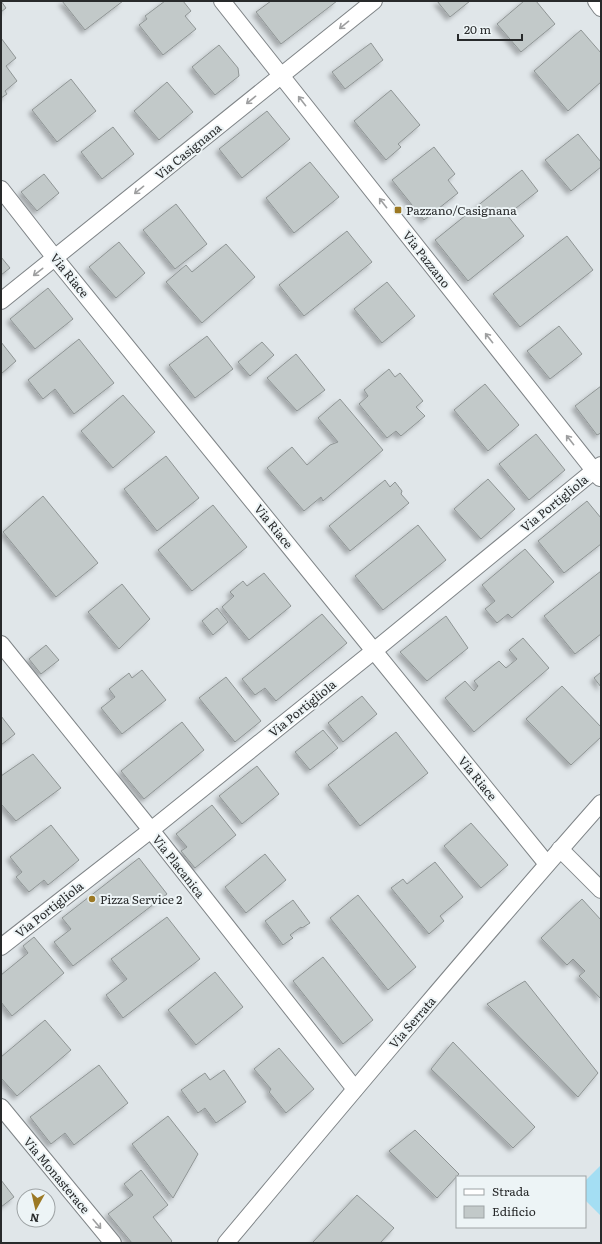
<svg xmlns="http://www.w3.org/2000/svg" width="602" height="1244" viewBox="0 0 602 1244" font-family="Literata,serif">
<defs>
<filter id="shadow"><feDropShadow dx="-3.5" dy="3.5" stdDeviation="2" flood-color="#0004"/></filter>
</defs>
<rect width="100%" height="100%" fill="#e0e6e9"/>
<polygon fill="#a4def3" points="601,1165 601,1216 585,1200 585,1181"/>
<g fill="#c2c9c9" stroke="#8f9595" filter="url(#shadow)">
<polygon points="1,1 6,8 1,12"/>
<polygon points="62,1 123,1 85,30"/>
<polygon points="165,1 183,1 191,11 185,16 196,29 163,55 139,25 147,19 145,16"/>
<polygon points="271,1 337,1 281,44 256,12"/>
<polygon points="437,1 470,1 450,17"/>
<polygon points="524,1 536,1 555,24 521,52 497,24"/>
<polygon points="581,30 601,53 601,82 568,111 534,71"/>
<polygon points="1,38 16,58 6,66 17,81 5,91 7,94 1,98"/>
<polygon points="371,43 383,60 345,89 332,72"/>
<polygon points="219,45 238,68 239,76 215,95 192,67"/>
<polygon points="71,79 96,111 57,142 32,110"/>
<polygon points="167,82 193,112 159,140 134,111"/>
<polygon points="391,90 420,125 398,144 401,147 386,160 354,121"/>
<polygon points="267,111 290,139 242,178 219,149"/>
<polygon points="113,127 134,154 102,179 81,152"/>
<polygon points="578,134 601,162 601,167 571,191 545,160"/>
<polygon points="434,147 455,174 448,180 458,193 424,220 392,180"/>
<polygon points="310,162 339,197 294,233 266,198"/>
<polygon points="522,170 538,191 507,215 524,236 468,281 435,240"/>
<polygon points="44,174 59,193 37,211 21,192"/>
<polygon points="176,204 207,244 175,269 143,230"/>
<polygon points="347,231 372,262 304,316 279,285"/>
<polygon points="567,236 593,270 520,327 493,294"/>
<polygon points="119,242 145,273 116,298 89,267"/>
<polygon points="226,244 255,277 202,323 166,282 186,265 192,272"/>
<polygon points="1,257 10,268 1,275"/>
<polygon points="387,282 415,316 382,343 354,309"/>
<polygon points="48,288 73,319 35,349 10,319"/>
<polygon points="559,326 582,354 550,379 527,351"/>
<polygon points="207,336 233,369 195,398 169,365"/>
<polygon points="79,339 114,383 74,414 55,389 43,399 28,380"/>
<polygon points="1,342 16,361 1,374"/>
<polygon points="262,342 274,355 250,376 238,362"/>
<polygon points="296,354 325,390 297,411 267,378"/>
<polygon points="389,369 395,377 400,373 423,401 416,407 425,416 401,436 396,431 387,438 359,404 368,396 364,390"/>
<polygon points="485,384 519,425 488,451 454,410"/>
<polygon points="601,386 601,433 597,435 575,406"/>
<polygon points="123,395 155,432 113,468 81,431"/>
<polygon points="340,399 383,450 323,501 321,497 304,511 267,468 292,447 307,465 330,445 338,442 318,418"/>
<polygon points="536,434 565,470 529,500 499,464"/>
<polygon points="166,456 199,498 157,531 124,489"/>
<polygon points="488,479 515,509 481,539 454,509"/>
<polygon points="385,480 390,487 395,482 402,491 401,494 409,503 350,551 329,526"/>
<polygon points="43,496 98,563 56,597 3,532"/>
<polygon points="587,501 601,518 601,544 564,573 538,541"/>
<polygon points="213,505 247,547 192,591 158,550"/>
<polygon points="418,525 446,560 383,610 355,576"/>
<polygon points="525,549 554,582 512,618 508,614 497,623 485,609 495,601 482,585"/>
<polygon points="601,571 601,634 575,654 544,616"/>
<polygon points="264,573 291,606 249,640 222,607 234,596 230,592 243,581 247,586"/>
<polygon points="122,584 150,619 119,649 88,612"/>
<polygon points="217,608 228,622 213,635 202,621"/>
<polygon points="322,614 347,643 276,701 265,688 255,695 242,679"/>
<polygon points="446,616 468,648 427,681 400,652"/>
<polygon points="523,638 549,668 474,732 445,698 465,681 474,691 478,686 474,681 499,661 506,668 517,659 509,650"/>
<polygon points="46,645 59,660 41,674 29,659"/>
<polygon points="142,670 166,700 122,734 101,708 115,697 109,689 129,673 132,678"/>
<polygon points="601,672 601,687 594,678"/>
<polygon points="226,677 261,721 235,742 199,698"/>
<polygon points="562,686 601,727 601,737 571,765 526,719"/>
<polygon points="362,696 377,714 343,742 328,723"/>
<polygon points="1,716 15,734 1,745"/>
<polygon points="182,722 204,750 144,799 121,771"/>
<polygon points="323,730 338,748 310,770 295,752"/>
<polygon points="396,732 428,773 360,826 328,785"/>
<polygon points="33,754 61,788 16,821 1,804 1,776"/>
<polygon points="257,766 279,794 242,824 219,796"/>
<polygon points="212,805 236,835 195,868 181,851 187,847 176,834"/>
<polygon points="471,823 508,865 481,888 444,846"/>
<polygon points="51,825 79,860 48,885 44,880 29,892 16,877 22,872 10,857"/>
<polygon points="265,854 286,880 246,913 225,887"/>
<polygon points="139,858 167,894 73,966 54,942 71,929 62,918"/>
<polygon points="435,862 463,897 440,916 444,921 429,934 391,888 403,879 407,884"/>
<polygon points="358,895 416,967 388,990 330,918"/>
<polygon points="582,899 601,920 601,999 579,976 585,971 573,959 567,965 541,938"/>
<polygon points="293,900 310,923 302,928 301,927 290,935 293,938 283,945 265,921"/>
<polygon points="167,917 200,959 123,1018 106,995 127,979 111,959"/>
<polygon points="34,937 64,973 12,1016 1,1002 1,975 28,953 23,946"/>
<polygon points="323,957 373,1020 343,1044 293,981"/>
<polygon points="215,972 243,1007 196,1045 168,1010"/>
<polygon points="525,981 598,1073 578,1097 487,1004"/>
<polygon points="45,1020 71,1050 17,1096 1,1078 1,1057"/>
<polygon points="453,1042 535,1127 513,1148 431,1069"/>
<polygon points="279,1048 314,1089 286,1113 269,1092 271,1089 254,1069"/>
<polygon points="99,1065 128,1103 74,1145 65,1133 51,1144 30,1117"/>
<polygon points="224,1070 246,1102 216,1123 205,1108 198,1113 181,1090 205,1073 210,1080"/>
<polygon points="168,1116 198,1154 173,1198 132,1144"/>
<polygon points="415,1130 459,1174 437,1198 389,1151"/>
<polygon points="141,1170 168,1205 153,1217 172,1241 170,1243 132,1243 108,1214 133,1195 124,1184"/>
<polygon points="1,1180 14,1197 1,1207"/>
<polygon points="357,1195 394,1228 380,1243 312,1243"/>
</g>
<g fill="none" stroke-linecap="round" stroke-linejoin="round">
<g stroke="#7f8487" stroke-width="18">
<g id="minor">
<polyline points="222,1 600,478"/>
<polyline points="596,1 601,8"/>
<polyline points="1,189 55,258 547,864"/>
<polyline points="1,301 374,1"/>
<polyline points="1,644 151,830 355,1089"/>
<polyline points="560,849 601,890"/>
<polyline points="1,947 151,830 375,650 601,465"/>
<polyline points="1,1107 113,1243"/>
<path d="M226,1243C350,1095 474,947 601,803"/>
</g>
</g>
<use href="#minor" stroke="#fff" stroke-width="16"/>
</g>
<defs><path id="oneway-shaft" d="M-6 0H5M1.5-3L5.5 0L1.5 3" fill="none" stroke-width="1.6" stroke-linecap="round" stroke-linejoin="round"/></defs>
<g stroke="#9e9fa0">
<use href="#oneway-shaft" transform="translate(344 25) rotate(141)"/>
<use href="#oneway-shaft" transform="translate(251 100) rotate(141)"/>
<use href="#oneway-shaft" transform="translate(302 101) rotate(-128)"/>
<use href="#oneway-shaft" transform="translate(139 190) rotate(141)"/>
<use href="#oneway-shaft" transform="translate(383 203) rotate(-128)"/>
<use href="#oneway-shaft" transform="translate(38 272) rotate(142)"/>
<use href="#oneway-shaft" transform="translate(489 338) rotate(-128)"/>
<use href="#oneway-shaft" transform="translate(570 440) rotate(-128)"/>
<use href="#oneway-shaft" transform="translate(97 1224) rotate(50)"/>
</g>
<g fill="#9c7924" stroke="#edf4f6" stroke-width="1.5">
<rect x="394" y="206" width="8" height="8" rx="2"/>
<circle cx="92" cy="899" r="4"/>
</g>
<g text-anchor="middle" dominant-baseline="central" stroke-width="4" stroke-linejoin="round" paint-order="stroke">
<g font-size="12" fill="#282a2b" stroke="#edf4f6">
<text transform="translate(188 151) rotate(-39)">Via Casignana</text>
<text transform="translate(427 259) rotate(52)">Via Pazzano</text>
<text transform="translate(70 275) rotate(51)">Via Riace</text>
<text transform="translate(554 503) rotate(-39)">Via Portigliola</text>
<text transform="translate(274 526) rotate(51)">Via Riace</text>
<text transform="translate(302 708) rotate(-39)">Via Portigliola</text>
<text transform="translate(478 778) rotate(51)">Via Riace</text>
<text transform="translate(179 866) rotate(52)">Via Placanica</text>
<text transform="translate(49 909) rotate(-38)">Via Portigliola</text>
<text transform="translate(412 1022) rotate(-49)">Via Serrata</text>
<text transform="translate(57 1175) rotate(50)">Via Monasterace</text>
</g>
<g font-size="12" fill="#282a2b" stroke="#edf4f6" text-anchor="start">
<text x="406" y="210">Pazzano/Casignana</text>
<text x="100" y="899">Pizza Service 2</text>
</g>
</g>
<rect width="602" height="1244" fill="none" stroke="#282a2b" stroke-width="4"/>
<rect x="456" y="1176" width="130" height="52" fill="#edf4f6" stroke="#9ea3a5"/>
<rect x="464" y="1189" width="20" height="6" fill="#ffffff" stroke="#9ea3a5"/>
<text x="492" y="1196" font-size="12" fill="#282a2b">Strada</text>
<rect x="464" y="1206" width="20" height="12" fill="#c2c9c9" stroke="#9ea3a5"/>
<text x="492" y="1216" font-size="12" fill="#282a2b">Edificio</text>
<g transform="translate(36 1208) rotate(188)"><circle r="19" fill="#edf4f6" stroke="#9ea3a5"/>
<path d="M0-3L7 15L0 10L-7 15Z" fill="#9c7924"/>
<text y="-6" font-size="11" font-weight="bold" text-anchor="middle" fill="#282a2b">N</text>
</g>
<path d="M458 34v6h64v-6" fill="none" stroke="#282a2b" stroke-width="2"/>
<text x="464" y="34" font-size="12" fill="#282a2b" stroke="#edf4f6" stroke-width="3" paint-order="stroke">20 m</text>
</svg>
